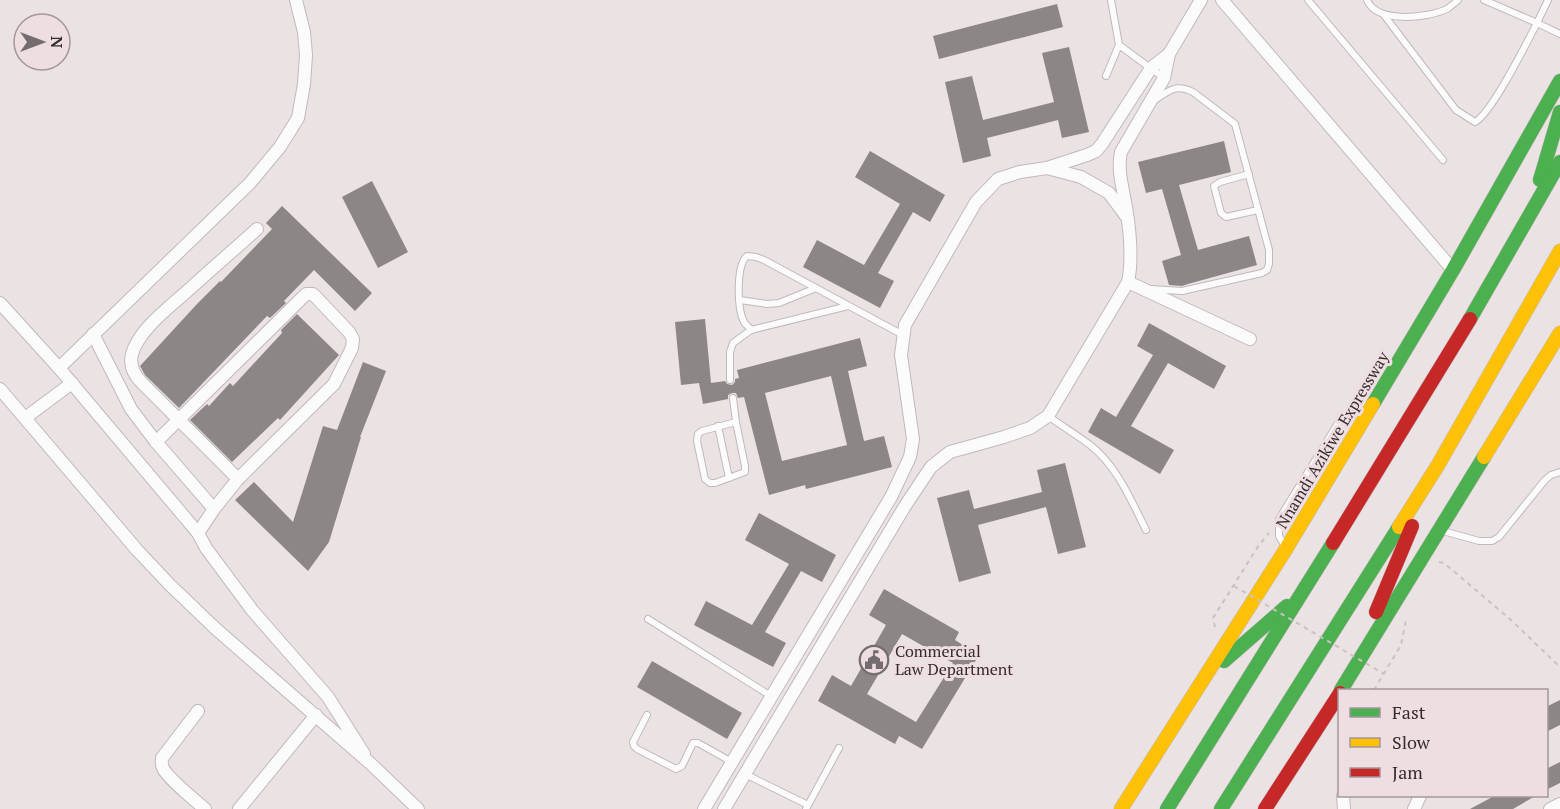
<svg xmlns="http://www.w3.org/2000/svg" width="1560" height="809" viewBox="0 0 1560 809" font-family="'PT Serif',serif">
<rect width="100%" height="100%" fill="#ebe2e4"/>
<g fill="#8c8687" fill-rule="evenodd">
<polygon points="1057,4 1063,27 939,59 933,36"/>
<polygon points="1069,47 1089,132 1062,138 1058,120 987,138 991,156 963,163 945,82 972,76 983,120 1054,102 1042,53"/>
<polygon points="1224,141 1231,172 1179,185 1198,250 1249,236 1257,265 1188,284 1182,286 1169,285 1162,261 1181,255 1162,189 1146,193 1138,162"/>
<polygon points="870,151 945,195 930,222 913,212 878,273 894,281 880,308 803,267 817,240 864,265 900,204 855,177"/>
<polygon points="372,181 408,252 378,268 342,197"/>
<polygon points="282,206 372,293 355,311 314,270 284,301 286,303 270,318 267,316 179,408 145,375 140,366 197,304 220,281 221,282 272,229 266,223"/>
<polygon points="297,314 339,355 280,420 278,418 232,462 190,420 207,404 209,406 230,383 233,386 282,333 281,330"/>
<path d="M705,319L711,383L725,381L727,384L732,385L735,382V379L739,378L737,370L860,338L867,366L848,371L864,441L884,436L892,467L806,489L805,485L769,495L744,397L738,398L736,393H732L728,395V399L703,404L699,383L681,385L675,322ZM831,376L847,445L782,461L765,393Z"/>
<polygon points="1149,323 1226,366 1214,389 1168,363 1131,426 1174,450 1160,474 1088,432 1101,408 1116,417 1153,355 1137,346"/>
<polygon points="363,362 386,371 360,437 361,437 329,542 308,571 235,500 254,482 293,522 323,426 337,430"/>
<polygon points="1065,463 1086,547 1058,554 1046,507 978,525 991,573 959,582 937,498 969,490 974,509 1042,492 1037,470"/>
<polygon points="759,513 836,555 822,582 801,571 765,632 786,643 773,667 694,625 706,601 752,625 789,564 745,540"/>
<path d="M884,589L959,632L955,640L979,655L922,749L899,736L895,744L818,701L832,675L851,686L886,625L869,615ZM902,634L953,663L916,722L867,694Z"/>
<polygon points="652,661 742,713 727,739 637,687"/>
<polygon points="1560,700 1560,725 1546,732 1546,707"/>
<polygon points="1560,762 1560,783 1546,790 1546,769"/>
<polygon points="1496,795 1537,795 1513,809 1470,809"/>
</g>
<g fill="none" stroke-linecap="round" stroke-linejoin="round">
<g stroke="#c0b9bb" stroke-width="8">
<g id="lane">
<polyline points="1111,0 1119,45 1164,78"/>
<polyline points="1308,0 1443,160"/>
<path d="M1367,0C1377,24 1428,18 1447,9C1451,6 1455,3 1458,0"/>
<polyline points="1548,0 1537,23 1560,34"/>
<path d="M1384,15L1456,110L1475,122C1492,113 1526,44 1537,23L1484,0"/>
<polyline points="1106,76 1119,45"/>
<polyline points="1249,174 1220,182 1214,186 1221,213 1226,217 1258,210"/>
<path d="M1151,289L1182,291L1262,273L1267,270L1269,264V250L1235,124L1193,92C1176,84 1169,90 1155,100"/>
<polyline points="740,300 767,304 779,303 816,288"/>
<path d="M751,330C749,327 746,325 744,322C737,309 736,265 747,256L756,257L764,260L903,335"/>
<polyline points="730,380 730,352 733,343 751,330 848,306"/>
<polyline points="733,398 736,422 702,431 698,434 697,441 705,479 710,483 715,483 745,472 745,466 736,422"/>
<path d="M1048,416C1062,426 1077,435 1090,445C1117,466 1131,500 1146,530"/>
<polyline points="718,426 729,478"/>
<polyline points="1443,531 1479,541 1492,541 1499,537 1545,480 1551,475 1560,472"/>
<polyline points="1283,543 1279,536 1279,519 1340,420 1353,412 1362,410"/>
<polyline points="648,619 771,696"/>
<polyline points="647,715 633,742 634,746 637,749 676,769 682,766 693,743 698,743 732,762"/>
<polyline points="745,774 808,805"/>
<polyline points="806,809 839,748"/>
</g>
</g>
<g stroke="#c0b9bb" stroke-width="14">
<g id="street">
<polyline points="1222,0 1453,270"/>
<polyline points="1047,168 1081,177 1109,193 1126,216"/>
<polyline points="1128,282 1250,339"/>
<polyline points="0,303 59,368 198,533 206,548 252,610 328,697 364,754"/>
<polyline points="93,334 131,409 156,442 214,509"/>
<polyline points="59,368 250,183 280,147 298,118 304,84 306,55 304,32 296,0"/>
<polyline points="0,389 137,550 170,585 216,629 371,764 418,809"/>
<polyline points="25,418 72,383"/>
<polyline points="156,442 306,294 313,294 349,332 353,339 352,348 334,384 238,479 214,509 198,533"/>
<path d="M238,479L142,383C134,375 129,366 132,354C139,328 175,303 194,285C215,266 236,248 257,229"/>
<path d="M198,711L162,758C162,762 161,765 163,768C168,779 195,800 205,809"/>
<polyline points="1343,796 1344,809"/>
<polyline points="239,809 316,715"/>
<polyline points="704,809 891,497 910,457 913,439 901,355 905,325 976,202 998,179 1020,172 1047,168 1087,155 1096,151 1102,144 1151,68 1169,54"/>
<path d="M724,809L905,506L931,467L950,452L1004,437L1030,428L1048,416L1128,282C1133,258 1130,231 1126,207C1123,189 1117,170 1121,152L1164,78L1169,54L1201,0"/>
<polyline points="1414,809 1420,796"/>
<polyline points="1550,809 1560,804"/>
</g>
</g>
<g stroke="#c0b9bb" stroke-width="15">
<g id="fast">
<polyline points="1540,180 1560,112"/>
<polyline points="1470,319 1560,162"/>
<polyline points="1373,404 1453,270 1560,81"/>
<polyline points="1224,661 1287,606"/>
<polyline points="1341,690 1484,457"/>
<polyline points="1167,809 1333,543"/>
<polyline points="1221,809 1399,527"/>
</g>
</g>
<g stroke="#c0b9bb" stroke-width="15">
<g id="slow">
<polyline points="1484,457 1560,333"/>
<polyline points="1399,527 1438,465 1560,251"/>
<polyline points="1121,809 1286,549 1373,404"/>
</g>
</g>
<g stroke="#c0b9bb" stroke-width="15">
<g id="jam">
<polyline points="1333,543 1470,319"/>
<polyline points="1376,612 1412,526"/>
<polyline points="1265,809 1340,693"/>
</g>
</g>
<g stroke="#c7c3c4" stroke-width="2" stroke-dasharray="4.5 4.5" stroke-linecap="butt">
<polyline points="1439,562 1444,563 1511,620 1560,667"/>
<polyline points="1215,627 1213,618 1259,545 1269,533"/>
<polyline points="1374,690 1401,645 1406,620"/>
</g>
<use href="#lane" stroke="#fcfbfb" stroke-width="6"/>
<use href="#street" stroke="#fcfbfb" stroke-width="12"/>
<use href="#fast" stroke="#4caf50" stroke-width="14"/>
<use href="#slow" stroke="#ffc107" stroke-width="14"/>
<use href="#jam" stroke="#c62828" stroke-width="14"/>
<polyline stroke="#c7c3c4" stroke-width="2" stroke-dasharray="4.5 4.5" stroke-linecap="butt" points="1234,586 1384,674"/>
</g>
<defs>
<g id="civic-ring" transform="scale(1.5)"><circle r="9.5" fill="#efdee1" stroke="#746c6e" stroke-width="1.5"/><path d="M-.6-6.5H3V-4.5H.6V-3L4-1V1h2V6H-6V1h2V-1L-.6-3ZM-1.2 2.5V6h2.4V2.5Z" fill="#746c6e"/></g>
</defs>
<g fill-rule="evenodd">
<use href="#civic-ring" x="874" y="660"/>
</g>
<g text-anchor="middle" dominant-baseline="central" stroke-width="6" stroke-linejoin="round" paint-order="stroke">
<g font-size="16" fill="#342d2f" stroke="#efdee1">
<text transform="translate(1332 440) rotate(-59)">Nnamdi Azikiwe Expressway</text>
</g>
<g font-size="16" fill="#342d2f" stroke="#efdee1" text-anchor="start">
<text x="895" y="651">Commercial<tspan x="895" dy="18">Law Department</tspan></text>
</g>
</g>
<rect x="1338" y="689" width="210" height="108" fill="#efdee1" stroke="#a4979a" stroke-width="1.5"/>
<rect x="1350" y="708" width="30" height="9" fill="#4caf50" stroke="#a4979a" stroke-width="1.5"/>
<text x="1392" y="719" font-size="18" fill="#342d2f">Fast</text>
<rect x="1350" y="738" width="30" height="9" fill="#ffc107" stroke="#a4979a" stroke-width="1.5"/>
<text x="1392" y="749" font-size="18" fill="#342d2f">Slow</text>
<rect x="1350" y="768" width="30" height="9" fill="#c62828" stroke="#a4979a" stroke-width="1.5"/>
<text x="1392" y="779" font-size="18" fill="#342d2f">Jam</text>
<g transform="translate(42 42) rotate(90)"><circle r="28" fill="#efdee1" stroke="#a4979a" stroke-width="1.5"/>
<path d="M0-4.5L10 22L0 15L-10 22Z" fill="#746c6e"/>
<text y="-9" font-size="16" font-weight="bold" text-anchor="middle" fill="#342d2f">N</text>
</g>
</svg>
